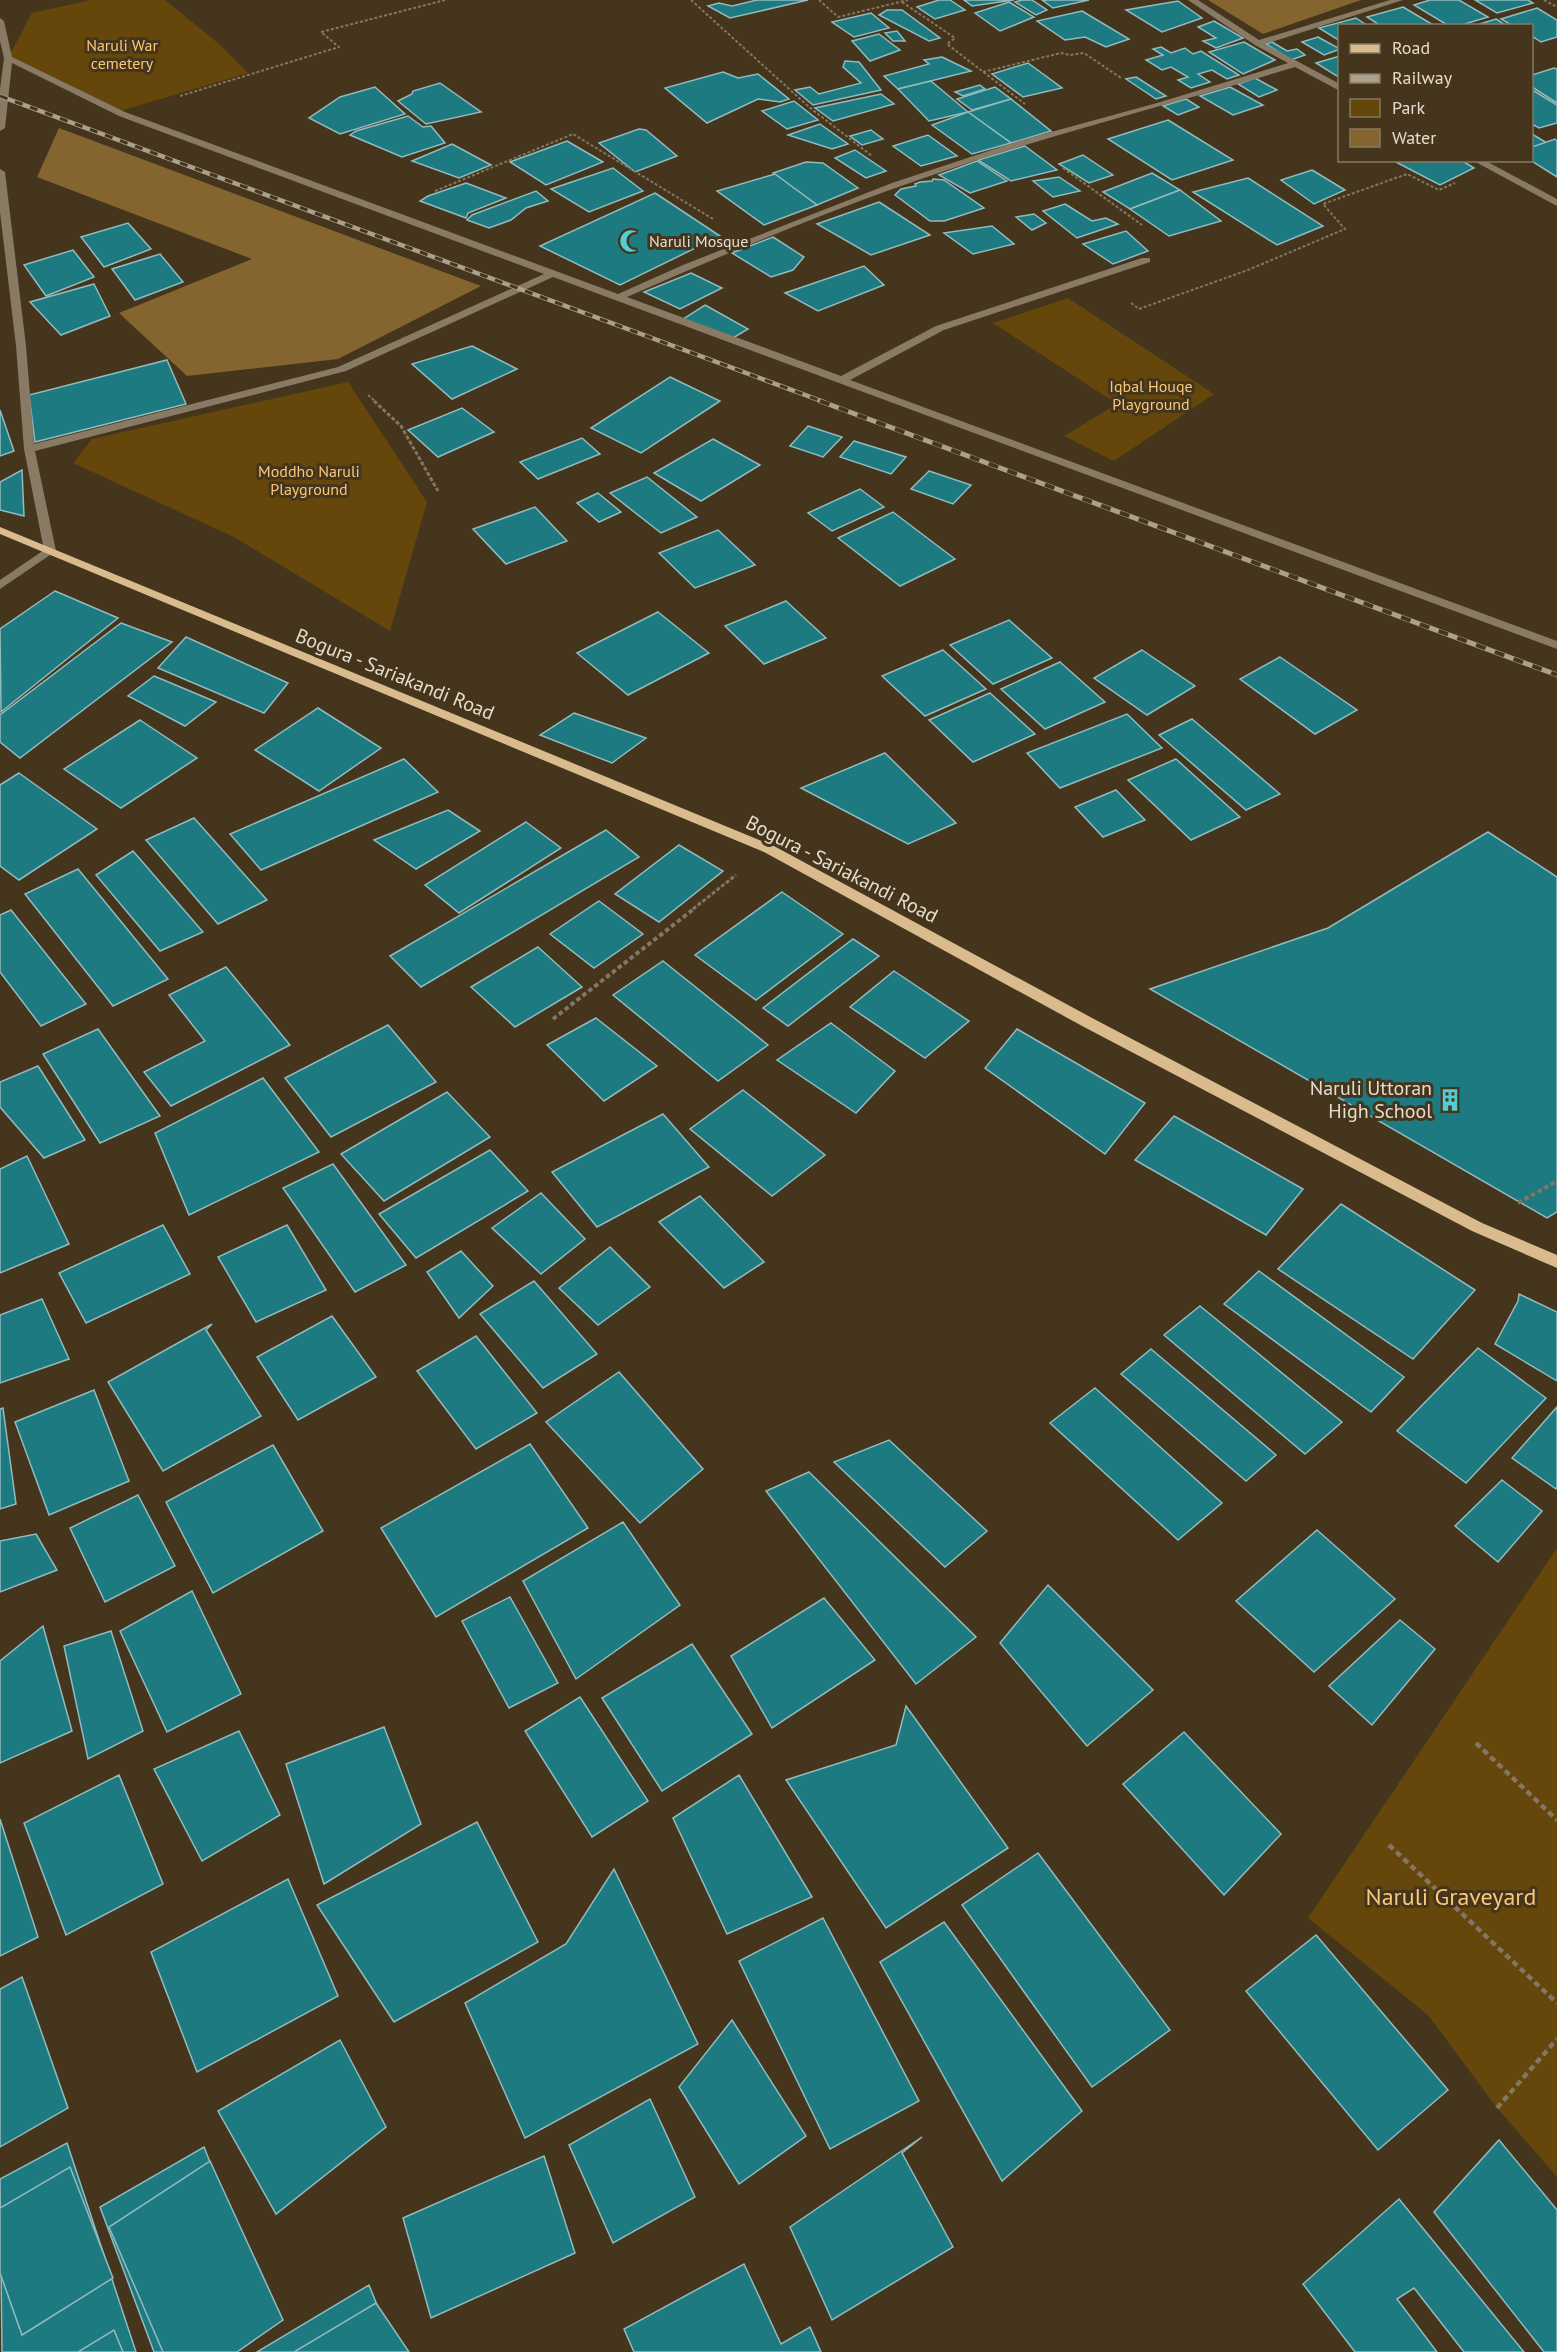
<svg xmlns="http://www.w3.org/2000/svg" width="1557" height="2352" viewBox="0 0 1557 2352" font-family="'PT Sans',sans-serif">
<rect width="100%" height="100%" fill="#44351c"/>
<g fill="#65470c">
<polygon points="91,0 165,0 219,44 248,73 117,112 8,58 32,13"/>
<polygon points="1068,298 1214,394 1114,461 1064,436 1117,404 993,323"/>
<polygon points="348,382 427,502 390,631 234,537 73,463 92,439"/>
<polygon points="1557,1548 1557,2177 1497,2108 1428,2015 1308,1918"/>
</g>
<g fill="#85652f">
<polygon points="1208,0 1361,0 1263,34"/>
<polygon points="59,128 481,286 338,359 187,376 119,313 252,259 37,177"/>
</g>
<g fill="#1e7a81" stroke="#92bbbe" stroke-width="1.5">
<polygon points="757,0 808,0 730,18 708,6 719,3 732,6"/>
<polygon points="939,0 950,0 965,10 935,19 917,7"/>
<polygon points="964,0 1014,0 972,6"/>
<polygon points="1022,0 1032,0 1047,10 1036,15 1015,2"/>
<polygon points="1042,0 1089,0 1053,8"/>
<polygon points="1430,0 1459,0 1488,17 1458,26 1449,26 1414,5"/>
<polygon points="1475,0 1528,0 1533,3 1497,13"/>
<polygon points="1178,1 1202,18 1162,32 1126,10"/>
<polygon points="1009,2 1034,17 1000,31 975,13"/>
<polygon points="1403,7 1435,26 1381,26 1367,17"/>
<polygon points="1537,8 1557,20 1557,37 1541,42 1532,36 1532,26 1513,26 1501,19"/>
<polygon points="887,10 902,10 940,38 929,41 879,15"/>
<polygon points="1082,11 1129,39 1106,47 1085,37 1065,40 1037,21"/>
<polygon points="871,13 889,28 854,37 832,22"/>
<polygon points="1356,18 1368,26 1340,26 1340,41 1319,28"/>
<polygon points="1496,19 1507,26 1473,26"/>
<polygon points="1214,21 1243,38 1216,48 1203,41 1216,38 1198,27"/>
<polygon points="897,31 905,41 893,41 885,33"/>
<polygon points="879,34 900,50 870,61 852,41"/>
<polygon points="1318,37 1340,49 1324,55 1302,42"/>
<polygon points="1244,42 1275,60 1243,74 1209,52"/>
<polygon points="1272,42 1287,51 1297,49 1305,55 1291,60 1266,44"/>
<polygon points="1161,47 1171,53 1185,48 1193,54 1201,51 1239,75 1227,79 1212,70 1198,74 1210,82 1191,88 1178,80 1188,77 1171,67 1162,70 1146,60 1163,55 1153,49"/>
<polygon points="1340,56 1340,78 1316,63"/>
<polygon points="942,57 971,71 898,89 884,76 929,64 924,60"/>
<polygon points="845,61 859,62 881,90 813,105 795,90 810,87 819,94 861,83 843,67"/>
<polygon points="1028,63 1062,88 1023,97 992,74"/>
<polygon points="1554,68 1557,69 1557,103 1532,87 1532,75"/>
<polygon points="723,72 738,78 758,74 789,99 780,102 758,99 707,123 665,88"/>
<polygon points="1136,77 1166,96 1156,99 1126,79"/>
<polygon points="1255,78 1277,90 1259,97 1238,84"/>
<polygon points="931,81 968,112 929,121 898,89"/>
<polygon points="440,83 481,112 426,124 398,101 412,94 413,91"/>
<polygon points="980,85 985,89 963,96 955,92"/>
<polygon points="375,87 405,114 340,134 309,118 340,97"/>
<polygon points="995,87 1011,99 972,110 957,99"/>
<polygon points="1230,87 1263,105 1233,115 1200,96"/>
<polygon points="1534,91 1557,105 1557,123 1539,128 1532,124 1532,92"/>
<polygon points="881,94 894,104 833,121 815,108"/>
<polygon points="1011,99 1051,131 1011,143 968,112"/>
<polygon points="1186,99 1199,107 1178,115 1163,106"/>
<polygon points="794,101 818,120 787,129 762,111"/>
<polygon points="968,112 1011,143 972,154 932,125"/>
<polygon points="408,116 423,127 431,126 445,143 402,157 350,135 356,131"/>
<polygon points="1168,120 1233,160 1172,180 1108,139"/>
<polygon points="820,124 848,144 832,149 788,135"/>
<polygon points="639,129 646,130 677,156 635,172 599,143"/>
<polygon points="871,130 883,139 862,145 850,136"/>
<polygon points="1532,134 1547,143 1532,148"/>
<polygon points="928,135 957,156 921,166 893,146"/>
<polygon points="1555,139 1557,141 1557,177 1530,160 1532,147"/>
<polygon points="567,141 603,162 546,185 510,162"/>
<polygon points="452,144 491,165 459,178 412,161"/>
<polygon points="1025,146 1057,170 1011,181 978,160"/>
<polygon points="855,150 886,171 866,178 835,158"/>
<polygon points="1083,155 1113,175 1089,183 1059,164"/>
<polygon points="1392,160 1461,160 1474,168 1440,185"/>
<polygon points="977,161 1007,181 970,193 939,175"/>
<polygon points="806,162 823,163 858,188 817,205 773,173"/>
<polygon points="613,168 643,191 589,212 551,189"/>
<polygon points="1312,170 1345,190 1314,204 1281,180"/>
<polygon points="1152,173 1180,190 1130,209 1103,192"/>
<polygon points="775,174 817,205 764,225 717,191"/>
<polygon points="1059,177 1080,191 1053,197 1033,181"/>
<polygon points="1248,178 1323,226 1277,245 1193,192"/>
<polygon points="933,179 944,180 984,208 944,221 930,221 895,195 901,189 916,186 915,184 920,182 932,181"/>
<polygon points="466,183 506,198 468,213 466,218 420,201 428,196"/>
<polygon points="1180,190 1221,221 1169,236 1130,209"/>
<polygon points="536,191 548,201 526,208 511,220 489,228 467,220 472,215"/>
<polygon points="655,193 720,236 620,285 540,246"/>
<polygon points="879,202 930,235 871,255 817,224"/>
<polygon points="1065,204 1092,221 1106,218 1118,224 1077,238 1043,211"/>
<polygon points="1034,214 1046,223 1032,230 1016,217"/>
<polygon points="128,223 151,249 104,267 81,237"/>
<polygon points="992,226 1014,244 973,254 944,233"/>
<polygon points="1126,231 1148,251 1113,264 1083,244"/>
<polygon points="773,237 804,257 793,270 771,277 732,253"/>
<polygon points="73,250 94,277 46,296 24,265"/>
<polygon points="160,254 183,282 135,300 112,269"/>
<polygon points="864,266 884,285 818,311 785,293"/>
<polygon points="691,273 722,288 680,309 644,292"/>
<polygon points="94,284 110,316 61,335 30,302"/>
<polygon points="705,305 748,329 733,338 683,319"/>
<polygon points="472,346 517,369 452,399 412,364"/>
<polygon points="167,360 186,404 35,442 29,395"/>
<polygon points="670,377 720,401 641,453 591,428"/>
<polygon points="462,408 494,432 438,457 408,430"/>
<polygon points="0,410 14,451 0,456"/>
<polygon points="808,426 842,437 823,457 790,446"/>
<polygon points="582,438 600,454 538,479 520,462"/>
<polygon points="713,439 760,465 701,501 654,473"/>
<polygon points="854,441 906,457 891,474 840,457"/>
<polygon points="22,470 24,516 0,510 0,482"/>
<polygon points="929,471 971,485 953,504 911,489"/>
<polygon points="647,477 697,517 661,533 610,493"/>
<polygon points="860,489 884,507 832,531 808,513"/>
<polygon points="598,493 621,512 599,522 577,503"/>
<polygon points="535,507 567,541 506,564 473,529"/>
<polygon points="893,512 955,559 900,586 838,538"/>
<polygon points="718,530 755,565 695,588 659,553"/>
<polygon points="55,591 118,618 1,712 0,629"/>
<polygon points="786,601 826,638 764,664 725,626"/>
<polygon points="658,612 709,653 628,695 577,653"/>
<polygon points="1009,620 1052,658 993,684 950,645"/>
<polygon points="121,623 172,642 20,758 0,742 0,715"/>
<polygon points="186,637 288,683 264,713 158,668"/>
<polygon points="943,650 986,689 925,716 882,676"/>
<polygon points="1142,650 1195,686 1147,715 1094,678"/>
<polygon points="1280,657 1357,710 1315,734 1240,679"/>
<polygon points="1060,662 1105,702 1045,729 1001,689"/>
<polygon points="154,676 216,702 185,726 128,696"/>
<polygon points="990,693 1035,734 973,762 929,720"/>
<polygon points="318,708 381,748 319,791 255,750"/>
<polygon points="574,713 646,738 612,763 540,735"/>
<polygon points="1127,714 1162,748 1060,788 1027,753"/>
<polygon points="1192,719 1280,794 1246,810 1159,735"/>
<polygon points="140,720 197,758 121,808 64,769"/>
<polygon points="885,753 956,823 908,844 801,788"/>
<polygon points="404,759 438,792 261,870 230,834"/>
<polygon points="1176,759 1240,817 1191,840 1128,780"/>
<polygon points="19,773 97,829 19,880 0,866 0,785"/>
<polygon points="1116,790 1145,820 1103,837 1075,807"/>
<polygon points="448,810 480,831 416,869 374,840"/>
<polygon points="194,818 267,900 218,924 146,840"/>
<polygon points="526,822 561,848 459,913 425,885"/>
<polygon points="606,830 639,857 421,987 390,956"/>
<polygon points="1488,832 1557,877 1557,1212 1547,1218 1150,989 1328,928"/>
<polygon points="679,845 723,871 659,922 615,894"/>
<polygon points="133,851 203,932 160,951 96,875"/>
<polygon points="78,869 168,979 113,1006 25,894"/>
<polygon points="782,892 843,934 756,1000 695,955"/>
<polygon points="599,901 643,934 594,968 550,934"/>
<polygon points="11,910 86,1004 41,1026 0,972 0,915"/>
<polygon points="853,939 879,956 788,1026 763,1008"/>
<polygon points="538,947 582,987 515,1027 471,987"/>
<polygon points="663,961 768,1045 718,1081 613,995"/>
<polygon points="226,967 290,1045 171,1106 144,1072 205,1041 169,995"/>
<polygon points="894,971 969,1021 925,1058 850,1007"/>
<polygon points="596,1018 657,1066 604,1101 547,1045"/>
<polygon points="831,1023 895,1071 856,1113 777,1060"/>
<polygon points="388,1025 436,1082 331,1137 285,1078"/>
<polygon points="98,1029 160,1116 100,1143 43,1054"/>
<polygon points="1017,1029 1145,1103 1105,1154 985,1068"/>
<polygon points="38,1066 85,1140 44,1158 0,1107 0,1082"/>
<polygon points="263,1078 319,1152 189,1215 155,1133"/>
<polygon points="743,1090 825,1155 772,1196 690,1129"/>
<polygon points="447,1092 490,1137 384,1201 341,1154"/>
<polygon points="663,1114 709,1167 597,1227 552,1172"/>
<polygon points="1174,1116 1303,1189 1266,1235 1135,1160"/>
<polygon points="490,1150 528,1191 416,1258 379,1214"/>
<polygon points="27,1156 69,1244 0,1273 0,1169"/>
<polygon points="333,1164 406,1265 355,1292 283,1188"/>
<polygon points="541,1193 585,1239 541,1274 492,1228"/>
<polygon points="700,1196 764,1262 724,1288 659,1222"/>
<polygon points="1341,1204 1475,1290 1413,1359 1278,1269"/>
<polygon points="163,1225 190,1274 86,1323 59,1273"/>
<polygon points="287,1225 326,1290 256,1322 218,1257"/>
<polygon points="610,1247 650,1287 598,1325 559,1288"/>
<polygon points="461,1251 493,1286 459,1318 427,1272"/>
<polygon points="1259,1271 1404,1377 1371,1412 1224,1304"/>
<polygon points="534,1281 597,1354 543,1388 480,1314"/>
<polygon points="1519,1294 1557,1312 1557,1381 1495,1344 1518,1301"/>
<polygon points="42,1299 69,1359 0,1383 0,1315"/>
<polygon points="1200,1306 1342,1422 1305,1454 1164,1335"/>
<polygon points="332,1316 376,1377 298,1420 257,1357"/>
<polygon points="212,1324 206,1330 261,1416 163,1471 108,1382"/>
<polygon points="476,1336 537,1413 476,1449 417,1371"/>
<polygon points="1478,1348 1546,1398 1466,1483 1397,1431"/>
<polygon points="1151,1349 1276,1455 1246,1481 1121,1374"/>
<polygon points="619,1372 703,1469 640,1523 546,1422"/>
<polygon points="1095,1388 1222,1503 1178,1540 1050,1423"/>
<polygon points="94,1390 129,1481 49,1515 15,1422"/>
<polygon points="1557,1407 1557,1487 1556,1489 1512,1458"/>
<polygon points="3,1408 16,1504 0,1509 0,1409"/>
<polygon points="889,1440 987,1531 945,1567 834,1462"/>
<polygon points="530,1444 588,1528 436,1617 381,1528"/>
<polygon points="273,1445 323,1531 213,1593 166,1502"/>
<polygon points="809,1472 976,1637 916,1684 766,1491"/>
<polygon points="1502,1480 1542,1511 1498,1562 1455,1526"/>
<polygon points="138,1495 175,1566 105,1602 70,1528"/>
<polygon points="623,1522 680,1605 576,1679 523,1581"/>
<polygon points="1317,1530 1395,1599 1314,1672 1236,1601"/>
<polygon points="36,1534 57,1570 0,1592 0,1541"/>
<polygon points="1048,1585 1153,1690 1087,1746 1000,1643"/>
<polygon points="192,1591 241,1694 167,1732 120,1631"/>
<polygon points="510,1597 558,1683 509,1708 462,1621"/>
<polygon points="824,1598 875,1660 772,1728 731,1656"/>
<polygon points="1400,1620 1435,1649 1372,1725 1329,1686"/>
<polygon points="43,1626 72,1731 0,1763 0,1661"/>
<polygon points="111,1631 143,1731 88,1759 64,1646"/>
<polygon points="692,1644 752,1734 662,1791 602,1698"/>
<polygon points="580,1697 648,1801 592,1837 525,1731"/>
<polygon points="906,1706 1008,1848 886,1928 786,1780 896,1745"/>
<polygon points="384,1727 421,1824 324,1884 286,1764"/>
<polygon points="239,1731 280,1815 202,1861 154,1769"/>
<polygon points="1184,1732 1281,1834 1224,1895 1123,1784"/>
<polygon points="119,1775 163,1884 66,1935 24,1823"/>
<polygon points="739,1775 812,1897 727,1934 673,1818"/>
<polygon points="0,1819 38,1937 0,1956"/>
<polygon points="477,1822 538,1942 394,2022 317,1905"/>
<polygon points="1038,1853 1170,2030 1092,2087 962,1905"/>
<polygon points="614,1869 698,2044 525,2138 465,2003 566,1944"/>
<polygon points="288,1879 338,1996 197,2072 151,1952"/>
<polygon points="823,1918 919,2101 830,2149 739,1961"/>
<polygon points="944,1922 1082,2111 1002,2181 880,1962"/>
<polygon points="1316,1935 1448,2090 1378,2150 1246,1991"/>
<polygon points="22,1977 68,2108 0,2147 0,1989"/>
<polygon points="732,2020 806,2136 739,2184 679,2087"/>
<polygon points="340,2040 386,2127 276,2214 218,2111"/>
<polygon points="650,2099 695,2197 613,2243 569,2145"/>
<polygon points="922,2137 902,2153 953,2247 832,2320 790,2227"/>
<polygon points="1499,2140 1557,2210 1557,2352 1544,2352 1434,2212"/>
<polygon points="67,2143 136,2352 2,2352 0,2179"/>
<polygon points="204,2147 270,2311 201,2352 154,2352 100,2207"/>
<polygon points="544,2156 575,2253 431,2318 403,2218"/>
<polygon points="210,2161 283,2320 237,2352 163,2352 109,2227"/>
<polygon points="70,2167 113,2278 22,2335 0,2273 0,2208"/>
<polygon points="1399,2199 1524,2352 1464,2352 1414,2288 1397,2299 1437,2352 1355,2352 1303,2284"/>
<polygon points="744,2264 781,2344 810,2327 821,2352 634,2352 624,2329"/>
<polygon points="369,2285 396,2352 257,2352"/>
<polygon points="376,2303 409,2352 294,2352"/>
<polygon points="114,2330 123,2352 78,2352"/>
</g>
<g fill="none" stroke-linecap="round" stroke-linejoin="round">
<g stroke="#847662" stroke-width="2" stroke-dasharray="3 2" stroke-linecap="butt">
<polyline points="691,0 809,107 872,156"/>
<polyline points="819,0 838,17 908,0"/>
<polyline points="1544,0 1557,7"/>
<polyline points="902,2 955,38 947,44 1025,104"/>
<polyline points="983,72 1061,53 1070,55 1084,53 1121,78"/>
<polyline points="180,96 339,47 321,32 445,0"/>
<polyline points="1063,168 1142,225"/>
<polyline points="435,191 573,134 713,219"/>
<polyline points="1131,303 1139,309 1248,270 1345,229 1323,204 1407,174 1439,190 1455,183"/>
<polyline points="368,395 376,402"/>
</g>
<g stroke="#847662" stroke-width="3" stroke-dasharray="4 2" stroke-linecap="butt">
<polyline points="374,401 401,426 438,491"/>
<polyline points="693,909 736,875"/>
</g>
<g stroke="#847662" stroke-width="4" stroke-dasharray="4.5 3" stroke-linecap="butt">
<polyline points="553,1019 695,908"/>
<polyline points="1518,1203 1557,1181"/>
</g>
<g stroke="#847662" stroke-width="4.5" stroke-dasharray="6 4" stroke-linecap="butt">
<polyline points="1476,1743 1557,1820"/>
<polyline points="1389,1845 1557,2003"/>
<polyline points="1497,2108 1557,2039"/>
</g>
<g fill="#887a64" fill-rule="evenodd">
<path d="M1188,0H1198L1259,40L1390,0H1403L1265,44L1340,84V91L1295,67C1206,94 1117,117 1029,144C892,185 758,239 627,297L841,376L936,326L1142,258H1150V262L944,330L850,380L1557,641V649L553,277L346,371L35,451L56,551L0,589V580L44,550L24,449L16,346L0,212V169L5,172L26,346L34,444L338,367L544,274L119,116L12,63L5,128L0,131V89L4,58L0,41V18L4,21L12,57L125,112L618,294L683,265L892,183L1022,140L1157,103L1288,63L1255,45Z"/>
<polygon points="1472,160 1484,160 1557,199 1557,206"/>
</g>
<polygon fill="#d9bb8d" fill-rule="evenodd" points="0,527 774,846 1094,1019 1482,1223 1557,1255 1557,1268 1472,1231 1084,1027 764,852 0,534"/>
<g stroke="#ab9f8d" stroke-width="4.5">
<polyline id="rail-far1" points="0,96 824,402"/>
</g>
<g stroke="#ab9f8d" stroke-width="5">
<polyline id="rail" points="820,401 1557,675"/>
</g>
<use href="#rail-far1" stroke="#44351c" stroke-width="3" stroke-dasharray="8" stroke-linecap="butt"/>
<use href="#rail" stroke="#44351c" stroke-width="4" stroke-dasharray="10" stroke-linecap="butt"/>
</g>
<defs>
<g id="mosque-bare" transform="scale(1.8)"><path d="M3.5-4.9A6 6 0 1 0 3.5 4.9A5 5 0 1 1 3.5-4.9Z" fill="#52ccd5" stroke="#44351c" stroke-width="2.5" paint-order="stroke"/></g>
<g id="building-bare" transform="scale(1.8)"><path d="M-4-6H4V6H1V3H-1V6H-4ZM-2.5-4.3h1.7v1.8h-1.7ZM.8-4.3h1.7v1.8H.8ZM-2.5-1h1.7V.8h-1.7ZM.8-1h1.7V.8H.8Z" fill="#52ccd5" stroke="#44351c" stroke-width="2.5" paint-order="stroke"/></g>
</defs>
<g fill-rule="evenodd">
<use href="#mosque-bare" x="631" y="241"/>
<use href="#building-bare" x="1450" y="1100"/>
</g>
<g text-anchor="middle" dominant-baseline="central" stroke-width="6" stroke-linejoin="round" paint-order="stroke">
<g font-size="16" fill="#f8c879" stroke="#44351c">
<text x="122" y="45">Naruli War<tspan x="122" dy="18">cemetery</tspan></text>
<text x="1151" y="386">Iqbal Houqe<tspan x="1151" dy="18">Playground</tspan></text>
<text x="309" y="471">Moddho Naruli<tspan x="309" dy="18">Playground</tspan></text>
</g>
<g font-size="16" fill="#e6dcce" stroke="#44351c" text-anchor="start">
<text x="649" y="241">Naruli Mosque</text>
</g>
<g font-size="20" fill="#e6dcce" stroke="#44351c">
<text transform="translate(395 674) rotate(22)">Bogura - Sariakandi Road</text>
<text transform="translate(842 869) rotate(27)">Bogura - Sariakandi Road</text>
</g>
<g font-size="20" fill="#e6dcce" stroke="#44351c" text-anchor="end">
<text x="1432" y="1088">Naruli Uttoran<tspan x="1432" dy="23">High School</tspan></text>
</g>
<g font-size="24" fill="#f8c879" stroke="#44351c">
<text x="1451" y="1896">Naruli Graveyard</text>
</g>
</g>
<rect x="1338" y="24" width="195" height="138" fill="#44351c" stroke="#857863" stroke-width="1.5"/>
<rect x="1350" y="44" width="30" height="9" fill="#d9bb8d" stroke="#857863" stroke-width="1.5"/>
<text x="1392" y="54" font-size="18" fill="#e6dcce">Road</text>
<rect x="1350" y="74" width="30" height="9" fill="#ab9f8d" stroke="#857863" stroke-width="1.5"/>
<text x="1392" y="84" font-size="18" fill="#e6dcce">Railway</text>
<rect x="1350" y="99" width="30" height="18" fill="#65470c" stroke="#857863" stroke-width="1.5"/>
<text x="1392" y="114" font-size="18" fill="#e6dcce">Park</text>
<rect x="1350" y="129" width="30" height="18" fill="#85652f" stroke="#857863" stroke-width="1.5"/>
<text x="1392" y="144" font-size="18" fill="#e6dcce">Water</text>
</svg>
